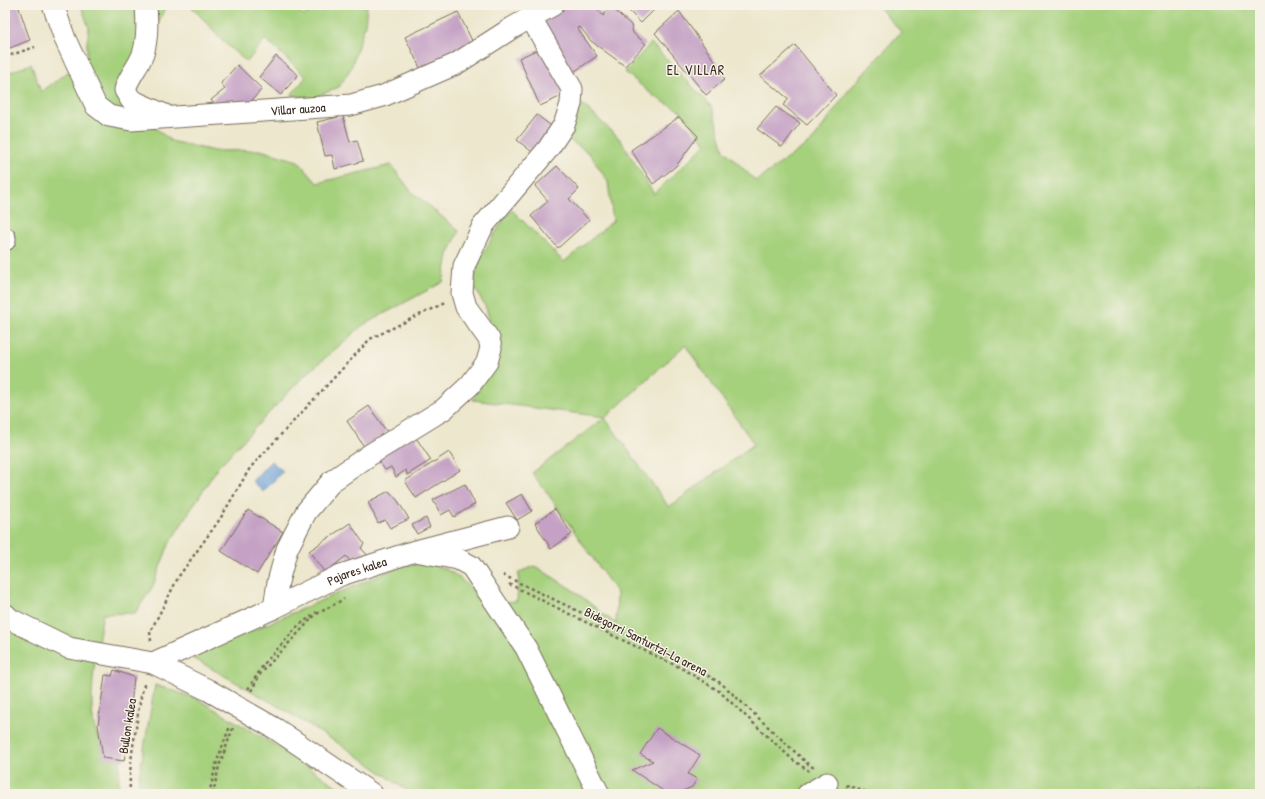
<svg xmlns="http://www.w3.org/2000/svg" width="1265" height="799" viewBox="0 0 1265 799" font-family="'Patrick Hand',sans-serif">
<rect width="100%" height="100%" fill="#f7f3e8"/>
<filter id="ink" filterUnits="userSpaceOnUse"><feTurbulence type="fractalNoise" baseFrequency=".025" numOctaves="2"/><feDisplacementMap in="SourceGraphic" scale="8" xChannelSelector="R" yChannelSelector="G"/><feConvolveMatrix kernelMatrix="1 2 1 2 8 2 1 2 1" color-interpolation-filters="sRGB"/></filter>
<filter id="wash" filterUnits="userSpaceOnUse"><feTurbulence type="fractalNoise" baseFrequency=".012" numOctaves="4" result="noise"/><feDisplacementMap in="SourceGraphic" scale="16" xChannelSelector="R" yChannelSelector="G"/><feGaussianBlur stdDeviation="0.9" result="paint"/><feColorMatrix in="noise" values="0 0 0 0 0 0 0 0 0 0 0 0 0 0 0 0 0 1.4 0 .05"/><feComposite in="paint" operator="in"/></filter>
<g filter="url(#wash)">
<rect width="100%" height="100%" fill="#ede7cd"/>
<g fill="#a5d07c" stroke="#707d4d" fill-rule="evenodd">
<path d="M81,5H166L126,103L171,141L214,151L260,150L298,161L317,183L391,165L411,191L459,231L448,255L443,282L363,325L301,379L218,467L169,544L152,588L135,613L103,614C98,642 82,718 101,742C105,748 114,753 120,757L118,794H5V74L31,64L41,92L87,58V42L89,28Z"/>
<polygon points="190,5 293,5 304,16 316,5 366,5 367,6 365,24 351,68 339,87 313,98 291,95 306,77 265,39 247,62 229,47"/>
<path d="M877,5H1260V794H440L435,791L412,794L352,752L276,705L191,657L403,565C448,561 456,573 485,604L517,601L519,572L535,566L573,590L616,624L617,593L548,494L532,473L605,417L473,400L499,352L486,308L473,284L481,256L504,219L512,210L564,262L613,221L608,182L590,154L564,136L580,102L620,139L654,194L706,144L681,111L655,97L625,72L651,43L712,107L724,150L756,181L813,140L848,91L901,32ZM685,345L754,444L669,507L605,418Z"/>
<polygon points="155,685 196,698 280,748 348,794 140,794 138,783"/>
</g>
<polygon fill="#689fd6" stroke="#52647a" points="271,461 283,471 263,492 252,481"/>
<g id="blocks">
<g fill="#c4a1c5">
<polygon points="5,5 18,5 30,40 5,50"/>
<polygon points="566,5 595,5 603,16 610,6 631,25 633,33 646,44 625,66 591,41 580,27 577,28 597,56 568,76 539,26"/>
<polygon points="623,5 659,5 641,23"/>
<polygon points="679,11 719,67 716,69 725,79 706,95 655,33"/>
<polygon points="458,12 476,49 423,74 405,37"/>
<polygon points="795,45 836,95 807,125 783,105 789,99 760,76"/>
<polygon points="545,46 566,94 540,106 519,58"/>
<polygon points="276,56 298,75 281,95 259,77"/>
<polygon points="237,65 262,89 244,109 219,111 211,100 225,89 221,83"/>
<polygon points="776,107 800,123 782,147 757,129"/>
<polygon points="537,115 555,129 536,155 517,140"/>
<polygon points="343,116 350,142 357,140 363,161 335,169 332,155 325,156 317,122"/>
<polygon points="679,117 698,136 676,166 653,184 631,150"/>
<polygon points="557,166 579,189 569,199 589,220 558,248 531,216 548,201 535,186"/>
<polygon points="369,406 387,432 365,448 347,421"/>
<polygon points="414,435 431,460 407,475 406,470 396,477 391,467 385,470 377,458"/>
<polygon points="449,452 460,470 416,498 405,481"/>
<polygon points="465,484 475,504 454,517 450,510 441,515 433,500"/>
<polygon points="389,491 398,501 409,519 390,528 385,520 378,523 368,502"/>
<polygon points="522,494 532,511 517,520 506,503"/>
<polygon points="555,509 572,534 551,549 535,523"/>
<polygon points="248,510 283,532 257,574 221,551"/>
<polygon points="426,518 430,527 417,534 412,525"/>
<polygon points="350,523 364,544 361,548 369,557 354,566 346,556 325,573 309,551"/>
<polygon points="114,670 134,677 127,745 124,761 103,758 98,725 105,675 112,676"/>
<polygon points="657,728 700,755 688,774 697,779 692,787 676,794 668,794 632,770 653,761 640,754"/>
</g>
</g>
</g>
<g filter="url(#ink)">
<use href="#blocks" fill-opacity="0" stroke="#796c5b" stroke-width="1"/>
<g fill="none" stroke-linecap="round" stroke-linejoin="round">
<g stroke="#796c5b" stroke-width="23">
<g id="minor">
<path id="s1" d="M53,5L65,39L96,106L109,116L131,120L351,105L383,96L456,64L512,28L553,5"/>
<path d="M146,5C147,21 148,38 143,54C138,68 128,77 125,90L131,100L165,115"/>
<polyline points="5,238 5,240"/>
<polyline points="420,550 508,527"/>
<polyline points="274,608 278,582 287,549 306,512 332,481 371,454 444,409 470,385 487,362 491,348 489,339 466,307 462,293 464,266 483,226 548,149 564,125 571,104 572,89 531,18"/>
<path id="s2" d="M5,614L10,619L69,648L153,663L274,608L341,575L415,551L458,559L471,566L526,648L599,794"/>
<polyline points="153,663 208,690 276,729 372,794"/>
<polyline points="808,794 827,783"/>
</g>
</g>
<g stroke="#796c5b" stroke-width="2.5" stroke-dasharray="3 3" stroke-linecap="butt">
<polyline points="5,57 35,47"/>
<polyline points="503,575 686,663 722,684 808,764 814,768"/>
<polyline points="509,584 614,636 683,669 719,691 793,760 809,771"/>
<polyline points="151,641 150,632 179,576 220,519 250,468 370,339 444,303"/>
<polyline points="248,689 264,664 298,626 317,612"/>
<polyline points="251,691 261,673 315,615 344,599"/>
<polyline points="846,785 873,794"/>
<polyline points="845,789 858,794"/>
<path d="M130,794C129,772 132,750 136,728C138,713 140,697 145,682"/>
<polyline points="209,794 217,761 230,726"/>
<polyline points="213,794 219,766 233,728"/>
</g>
<use href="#minor" stroke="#fff" stroke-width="21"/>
</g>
</g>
<g text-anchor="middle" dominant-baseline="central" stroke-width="3" stroke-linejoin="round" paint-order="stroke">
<g font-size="13" fill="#3b2a1e" stroke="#f7f3e8">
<text stroke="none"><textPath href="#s1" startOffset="316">Villar auzoa</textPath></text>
<text stroke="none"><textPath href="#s2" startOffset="382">Pajares kalea</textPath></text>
<text transform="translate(646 641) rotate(27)">Bidegorri Santurtzi-La arena</text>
<text transform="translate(127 726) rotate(-81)">Bullon kalea</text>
</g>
<g font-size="14" letter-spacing="1" fill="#3b2a1e" stroke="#f7f3e8">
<text x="696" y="69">EL VILLAR</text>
</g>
</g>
<rect width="1265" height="799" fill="none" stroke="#f7f3e8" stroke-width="20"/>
</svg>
